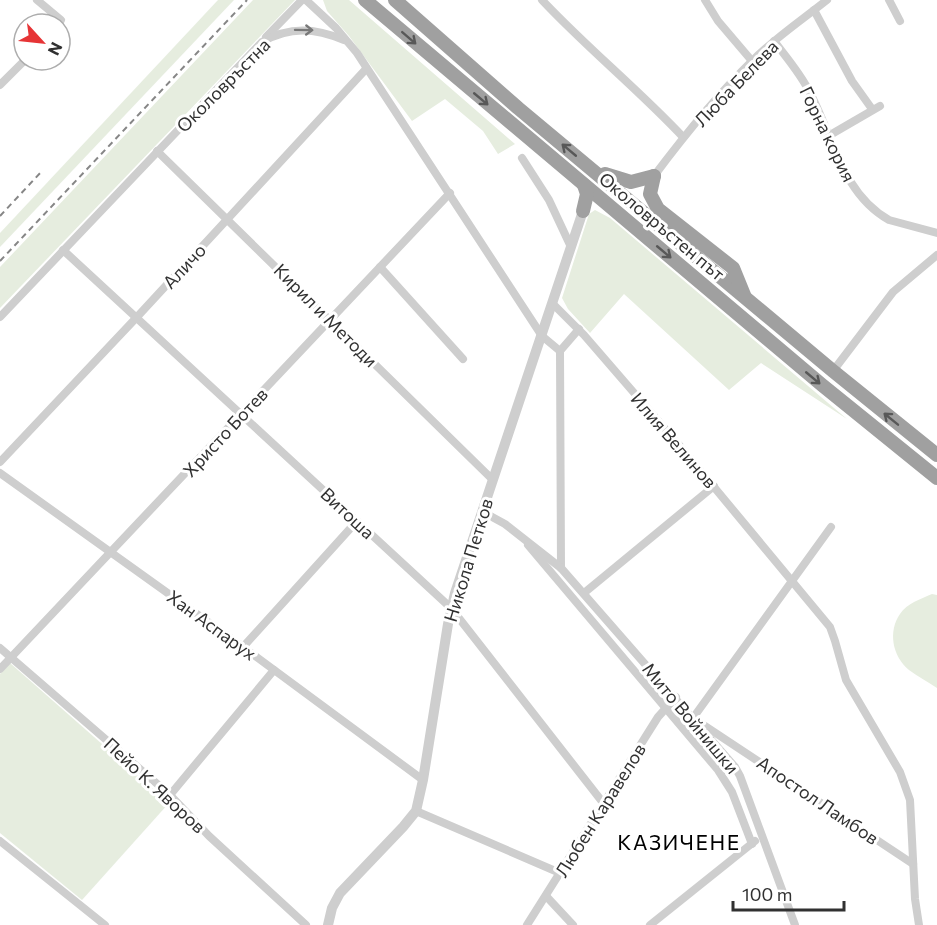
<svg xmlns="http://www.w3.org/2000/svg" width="937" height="925" viewBox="0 0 937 925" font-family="Commissioner,sans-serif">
<rect width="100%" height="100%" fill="#fff"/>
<g fill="#e6eddf">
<polygon points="218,0 234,0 0,247 0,233"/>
<polygon points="253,0 295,0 0,308 0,267"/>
<polygon points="323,0 349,0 515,144 498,154 483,131 445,99 412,121 349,36 327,11"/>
<polygon points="595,210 610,218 847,419 761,363 729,390 624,294 590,333 568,309 562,298 589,214"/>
<path d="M932,594L937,595V688C928,682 917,676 909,670C892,656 888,631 900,614C907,603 921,599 932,594Z"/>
<polygon points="10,663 169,803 82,900 0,833 0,674"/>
</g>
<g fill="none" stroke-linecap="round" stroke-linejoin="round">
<g stroke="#cecece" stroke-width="8">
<polyline points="37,0 61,20 58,24"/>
<polyline points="306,0 336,28 357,53 542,336 560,351 561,568"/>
<path d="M542,0C587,48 638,89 683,137"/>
<polyline points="705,0 718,21 752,61"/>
<polyline points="889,0 900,21"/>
<polyline points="814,10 852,81 872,109"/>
<polyline points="266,37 302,0"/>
<path d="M774,41C786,57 800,73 809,91C833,135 841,193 889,220L937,233"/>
<polyline points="0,85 25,60"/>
<polyline points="830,135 880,106"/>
<polyline points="157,151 493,480"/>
<polyline points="522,158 549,200 571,247"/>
<path d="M654,176C684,136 716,96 752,61C775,38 802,20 827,0"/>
<polyline points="63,250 451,608 604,804"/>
<polyline points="380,267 463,359"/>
<polyline points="552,303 584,335 680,446 830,627 835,641 846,680 900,772 910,800 915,899 919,925"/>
<path d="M0,317L262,42C290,26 315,28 344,40"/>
<polyline points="560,351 579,329"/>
<polyline points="833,371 893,292 937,255"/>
<polyline points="0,462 137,317 366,69"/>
<polyline points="0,473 243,647 423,780"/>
<polyline points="483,512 505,524 561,568 735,767 740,776 795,925"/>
<polyline points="831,527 693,718 913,864"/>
<polyline points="528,545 718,770 732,792 752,844"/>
<polyline points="584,593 714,486"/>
<polyline points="243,647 357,521"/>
<polyline points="0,648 170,795 209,836 306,925"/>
<polyline points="0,669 450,193"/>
<polyline points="170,795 274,670"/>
<polyline points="416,811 560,873"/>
<polyline points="0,841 105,925"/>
<polyline points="546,896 573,925"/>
<polyline points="527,925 658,717 676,697"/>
<polyline points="650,925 755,841"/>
</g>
<polyline stroke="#cecece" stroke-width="10" points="328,925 332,908 340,893 403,827 416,811 423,780 448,624 455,593 583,211"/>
<g stroke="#a0a0a0" stroke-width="14">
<polyline points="365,0 822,385 937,478"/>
<polyline points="395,0 518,108 833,371 937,455"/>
<polyline points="605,174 631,182 654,176"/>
<polyline points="654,176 650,194 658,209 733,268 744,295"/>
<polyline points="583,211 587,194 584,185"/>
</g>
<g stroke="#868686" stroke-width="2" stroke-dasharray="6 4.5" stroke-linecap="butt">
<polyline points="0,216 42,171"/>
<polyline points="0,261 247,0"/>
</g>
</g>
<defs><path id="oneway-shaft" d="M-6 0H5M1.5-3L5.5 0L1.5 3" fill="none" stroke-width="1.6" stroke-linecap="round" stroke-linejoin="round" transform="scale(1.5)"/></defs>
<use stroke="#787878" href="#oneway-shaft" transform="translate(304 30) rotate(1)"/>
<g stroke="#585858">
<use href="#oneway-shaft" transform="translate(409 38) rotate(41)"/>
<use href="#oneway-shaft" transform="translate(481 99) rotate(40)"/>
<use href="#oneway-shaft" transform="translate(569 150) rotate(-140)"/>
<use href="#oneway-shaft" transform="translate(664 252) rotate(40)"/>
<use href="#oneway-shaft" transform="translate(813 378) rotate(40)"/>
<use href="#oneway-shaft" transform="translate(891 419) rotate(-141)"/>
</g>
<g text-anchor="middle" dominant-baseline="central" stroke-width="6" stroke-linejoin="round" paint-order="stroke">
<g font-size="18" fill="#313131" stroke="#fff">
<text transform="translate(736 83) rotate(-46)">Люба Белева</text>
<text transform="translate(223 85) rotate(-45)">Околовръстна</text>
<text transform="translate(828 134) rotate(64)">Горна кория</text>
<text transform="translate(662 226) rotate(40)">Околовръстен път</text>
<text transform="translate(184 266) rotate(-47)">Аличо</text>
<text transform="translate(326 315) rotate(45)">Кирил и Методи</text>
<text transform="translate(225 432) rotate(-47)">Христо Ботев</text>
<text transform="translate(674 440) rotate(49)">Илия Велинов</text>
<text transform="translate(348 513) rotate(43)">Витоша</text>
<text transform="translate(468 560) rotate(-73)">Никола Петков</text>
<text transform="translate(212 625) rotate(36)">Хан Аспарух</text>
<text transform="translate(691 718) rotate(50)">Мито Войнишки</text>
<text transform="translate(155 785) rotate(43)">Пейо К. Яворов</text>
<text transform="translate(818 800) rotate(34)">Апостол Ламбов</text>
<text transform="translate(600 810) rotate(-58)">Любен Каравелов</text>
</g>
<g font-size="21" letter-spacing="1.5" fill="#000" stroke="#fff">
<text x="679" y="841">КАЗИЧЕНЕ</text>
</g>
</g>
<g transform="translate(42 42) rotate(117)"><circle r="28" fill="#ffffff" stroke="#adadad" stroke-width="1.5"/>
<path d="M0-4.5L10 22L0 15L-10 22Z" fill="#e63436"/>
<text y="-9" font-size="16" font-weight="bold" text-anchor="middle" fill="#313131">N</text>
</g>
<path d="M733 901v9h111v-9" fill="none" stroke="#313131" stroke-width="3"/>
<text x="742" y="901" font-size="18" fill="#313131" stroke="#ffffff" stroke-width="4.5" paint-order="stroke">100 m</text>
</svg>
